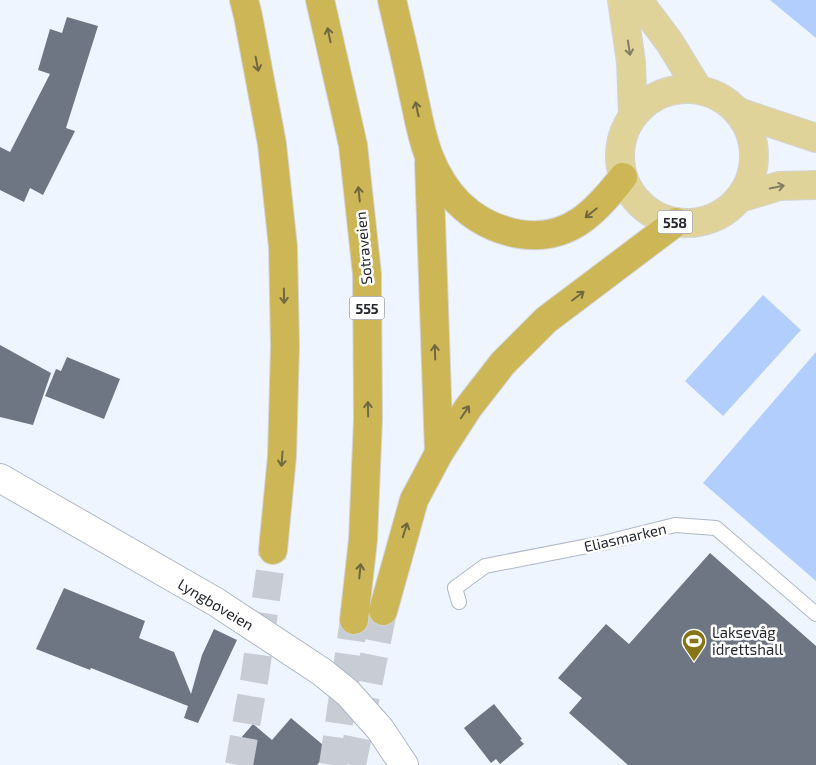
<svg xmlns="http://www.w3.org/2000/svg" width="816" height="765" viewBox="0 0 816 765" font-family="'Exo 2',sans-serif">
<rect width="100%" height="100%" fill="#eff5ff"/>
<g fill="#b2cefd">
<polygon points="771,0 816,0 816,38 770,0"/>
<polygon points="763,295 801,330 723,416 685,381"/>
<polygon points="816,352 816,581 703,483"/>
</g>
<g fill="#6e7684">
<polygon points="67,17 98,26 66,128 75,131 43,195 30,188 24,202 0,190 0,147 10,152 50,74 38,70 50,29 62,33"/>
<polygon points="0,345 51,373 33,425 0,417"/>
<polygon points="67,357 120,379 104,419 45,396 56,369 61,371"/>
<polygon points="710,553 816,646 816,765 628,765 569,713 582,698 558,678 606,624 629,644"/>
<polygon points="64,588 145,621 139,638 174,652 191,694 202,655 214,629 237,640 198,723 184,718 188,706 91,668 90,670 36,649"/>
<polygon points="494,704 522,739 520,740 524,744 500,764 496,759 491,763 464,728"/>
<polygon points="291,718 329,750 317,765 242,765 228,753 253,724 272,740"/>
</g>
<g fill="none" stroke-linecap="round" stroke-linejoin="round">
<g stroke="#c7ccd5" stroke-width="28" stroke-dasharray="28 14" stroke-linecap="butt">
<polyline points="239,765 255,675 273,550"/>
<polyline points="333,765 354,620"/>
<polyline points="352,765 383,611"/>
</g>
<g stroke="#aeb7c6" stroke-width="16">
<polyline id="lane" points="459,602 455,588 485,566 603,543 675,525 716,528 816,614"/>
</g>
<g stroke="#aeb7c6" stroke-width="30">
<polyline id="street" points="0,478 216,602 322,672 348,693 380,729 404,765"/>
</g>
<g stroke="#d3d4d5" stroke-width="30">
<g id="primary">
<polyline points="622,0 631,62 633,115"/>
<polyline points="638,0 670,43 698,89"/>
<circle cx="687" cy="156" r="67"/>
<polyline points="738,112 816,138"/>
<polyline points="740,198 779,186 816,185"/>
</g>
</g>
<g stroke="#d3d4d5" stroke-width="30">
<g id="highway">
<polyline points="244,0 248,16 272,144 283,247 285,346 282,456 273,550"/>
<polyline points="320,0 353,145 367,274 368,419 363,540 354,620"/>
<path d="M392,0C399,31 407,62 413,93C418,114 421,136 429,156C445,197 475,226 519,234C568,242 596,212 623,177"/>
<polyline points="429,163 439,453"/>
<polyline points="383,611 414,500 439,453 468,408 503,363 546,320 676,222"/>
</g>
</g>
<use href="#lane" stroke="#fff" stroke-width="14"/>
<use href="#street" stroke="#fff" stroke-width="28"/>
<use href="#primary" stroke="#e0d39a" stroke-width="28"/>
<use href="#highway" stroke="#ccb656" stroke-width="28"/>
</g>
<defs><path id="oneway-shaft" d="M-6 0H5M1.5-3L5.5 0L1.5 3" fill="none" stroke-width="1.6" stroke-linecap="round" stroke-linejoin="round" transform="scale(1.25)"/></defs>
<g stroke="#706840">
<use href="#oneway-shaft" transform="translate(329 35) rotate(-102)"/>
<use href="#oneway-shaft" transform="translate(257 64) rotate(79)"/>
<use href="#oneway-shaft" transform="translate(417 109) rotate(-102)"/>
<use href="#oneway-shaft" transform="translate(359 194) rotate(-96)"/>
<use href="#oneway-shaft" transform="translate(591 213) rotate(141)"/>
<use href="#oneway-shaft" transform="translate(284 296) rotate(89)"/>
<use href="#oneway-shaft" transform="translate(578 296) rotate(-37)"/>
<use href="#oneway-shaft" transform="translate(435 352) rotate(-92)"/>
<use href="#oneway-shaft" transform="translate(368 409) rotate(-91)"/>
<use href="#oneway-shaft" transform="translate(465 412) rotate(-56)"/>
<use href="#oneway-shaft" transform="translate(282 459) rotate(94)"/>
<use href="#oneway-shaft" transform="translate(405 530) rotate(-73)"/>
<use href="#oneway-shaft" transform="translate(360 571) rotate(-84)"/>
</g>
<g stroke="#827e64">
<use href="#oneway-shaft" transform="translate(629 48) rotate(81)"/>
<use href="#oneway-shaft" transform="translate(777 187) rotate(-11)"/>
</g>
<defs>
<g id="stadium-pin" transform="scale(1.25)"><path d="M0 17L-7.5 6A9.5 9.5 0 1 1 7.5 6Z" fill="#877417" stroke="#fff"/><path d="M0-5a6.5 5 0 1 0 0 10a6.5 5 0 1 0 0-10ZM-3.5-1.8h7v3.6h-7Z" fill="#fff"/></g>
</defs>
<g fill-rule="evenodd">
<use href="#stadium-pin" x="694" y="641"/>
</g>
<g text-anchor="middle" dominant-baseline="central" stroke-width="5" stroke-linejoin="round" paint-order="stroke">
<g fill="#fff" stroke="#66686d" stroke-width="1">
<rect x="657.5" y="210.5" width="35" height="23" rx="4"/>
<rect x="349.5" y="296.5" width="35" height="23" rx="4"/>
</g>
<g font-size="14" font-weight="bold" fill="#25282e">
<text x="675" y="222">558</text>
<text x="367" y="308">555</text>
</g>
<g font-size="15" fill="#25282e" stroke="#fff">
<text transform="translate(363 248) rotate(-95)">Sotraveien</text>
<text transform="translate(625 537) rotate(-13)">Eliasmarken</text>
<text transform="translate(216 604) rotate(31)">Lyngbøveien</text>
</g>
<g font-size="15" fill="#25282e" stroke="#fff" text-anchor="start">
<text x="712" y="632">Laksevåg<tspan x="712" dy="17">idrettshall</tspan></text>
</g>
</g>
</svg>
